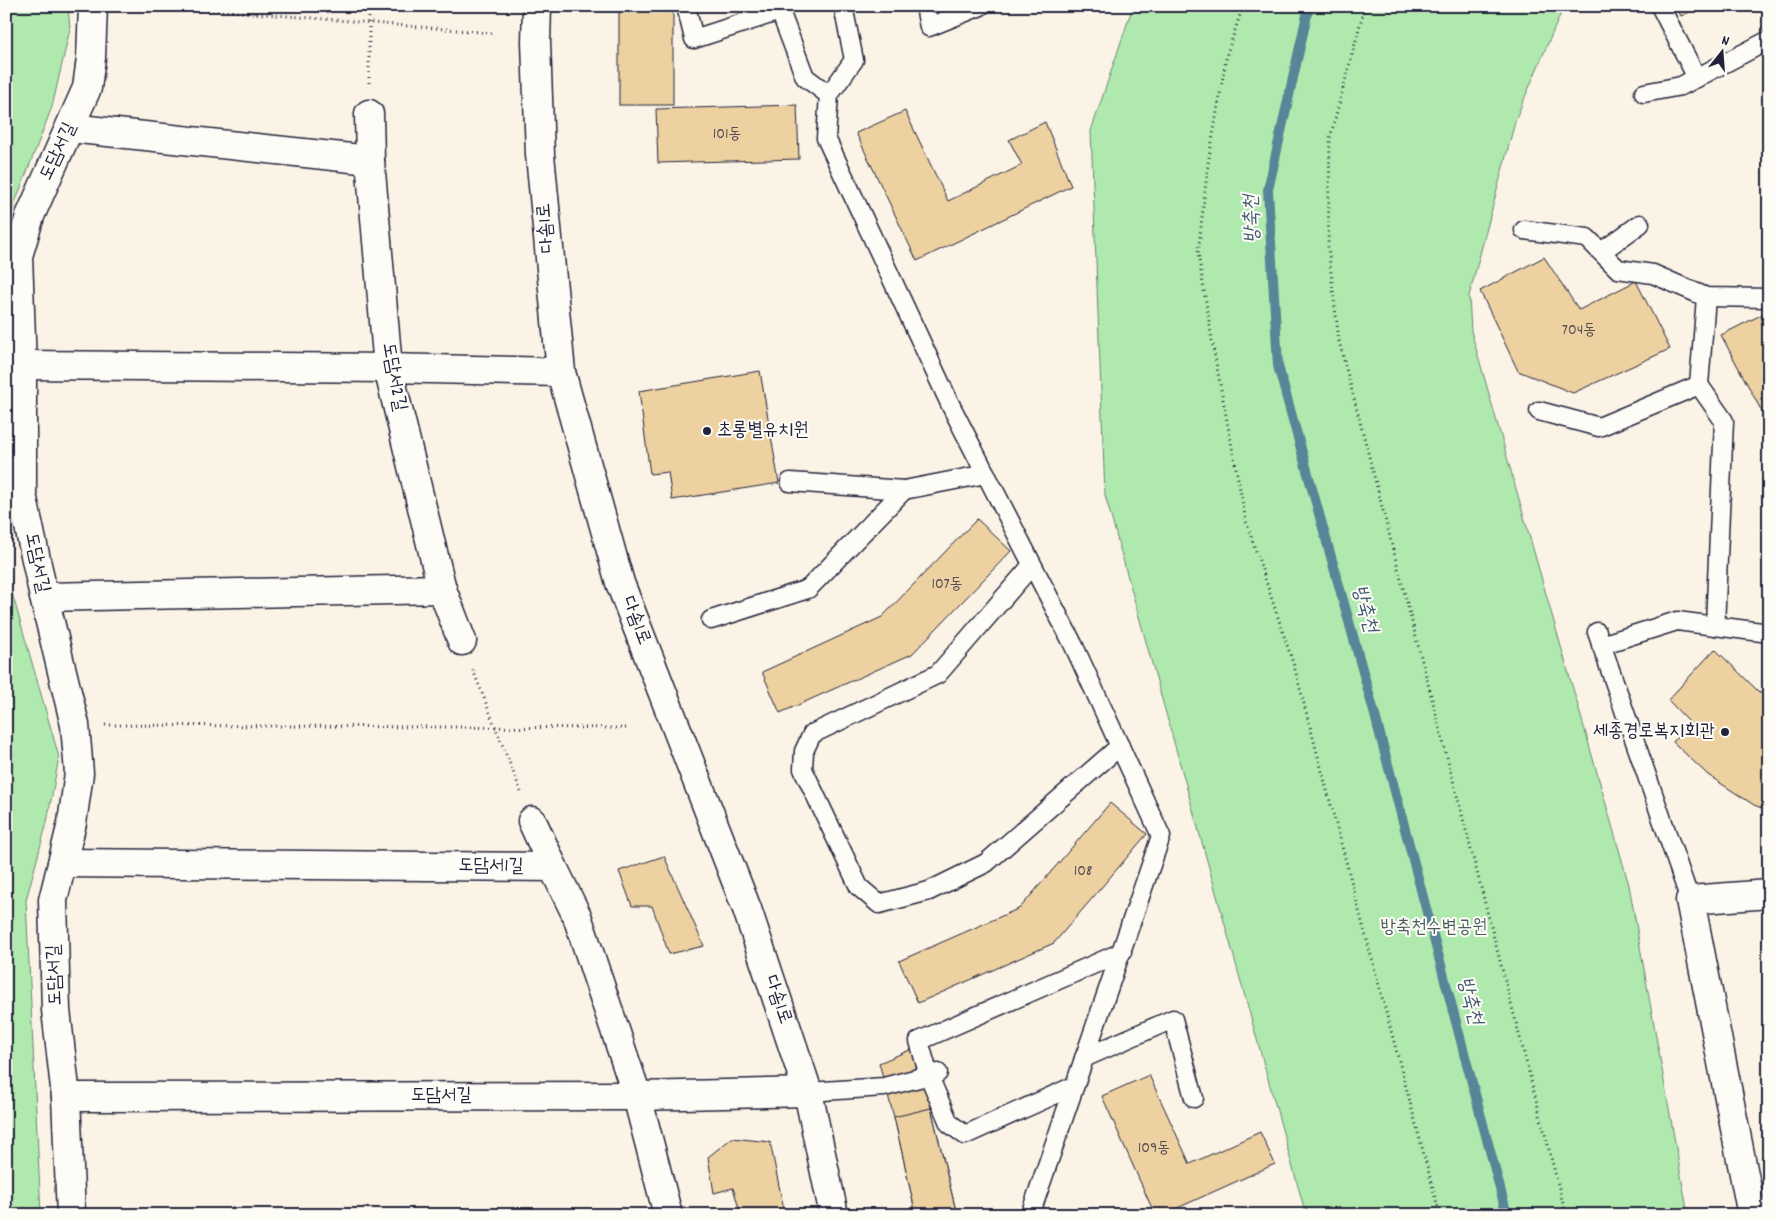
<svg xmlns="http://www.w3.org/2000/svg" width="1775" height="1221" viewBox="0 0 1775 1221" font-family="Dekko,'Poor Story',sans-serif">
<rect width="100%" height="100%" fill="#faf3e6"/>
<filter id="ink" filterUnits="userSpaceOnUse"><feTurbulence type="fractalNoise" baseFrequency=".02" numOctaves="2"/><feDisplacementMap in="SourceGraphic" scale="10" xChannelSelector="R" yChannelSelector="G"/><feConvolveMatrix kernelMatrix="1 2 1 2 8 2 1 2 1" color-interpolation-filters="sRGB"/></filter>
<g filter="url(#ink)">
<g fill="#afe9ad" stroke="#688674">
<polygon points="6,6 68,6 70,29 52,107 6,226"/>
<polygon points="1133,6 1564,6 1516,118 1469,296 1471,331 1629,885 1688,1215 1306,1215 1105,495 1091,131"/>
<polygon points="6,572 59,757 47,822 26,900 41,1215 6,1215"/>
</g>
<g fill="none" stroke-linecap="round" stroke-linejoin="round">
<polyline stroke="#578698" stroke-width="10" points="1309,6 1268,190 1278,366 1373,708 1507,1215"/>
</g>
<g fill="#edd1a1" stroke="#22223b">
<rect x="619" y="6" width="54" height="99"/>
<polygon points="1676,6 1702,6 1681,16"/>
<polygon points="797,105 799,159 658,163 656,109"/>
<polygon points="905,111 948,201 1022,165 1009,140 1045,122 1071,186 917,261 856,133"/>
<polygon points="1544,257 1579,310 1636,281 1670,349 1573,393 1518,371 1480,291"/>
<polygon points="1769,311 1769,423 1768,423 1721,335"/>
<polygon points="760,371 779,483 672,500 668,472 650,474 639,391"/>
<polygon points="977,519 1011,551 912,654 780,713 762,672 882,617"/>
<polygon points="1715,649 1758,691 1769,699 1769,811 1754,805 1708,775 1673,742 1689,722 1668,700"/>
<polygon points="1110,803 1147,834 1054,943 918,1003 899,961 1020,908"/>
<polygon points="664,856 704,946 669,954 652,906 632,906 619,871"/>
<polygon points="917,1047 931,1108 957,1215 916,1215 894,1117 879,1063"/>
<polygon points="1149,1075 1190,1164 1260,1132 1275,1164 1162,1215 1155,1215 1102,1096"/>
<polygon points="931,1108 957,1215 916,1215 894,1117"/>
<polygon points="732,1138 770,1142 785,1215 741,1215 733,1188 714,1193 708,1157"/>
</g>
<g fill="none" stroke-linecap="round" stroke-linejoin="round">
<g stroke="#22223b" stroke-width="21">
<g id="lane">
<polyline points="686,6 694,39 780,11 805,77 829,95"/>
<polyline points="843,6 854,60 829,95 826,138 952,408 1073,644 1161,836 1030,1215"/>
<polyline points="925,6 929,27 981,6"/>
<polyline points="1660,6 1697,78"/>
<polyline points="1644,93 1681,86 1769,40"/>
<polyline points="1524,230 1587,238 1618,269 1653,274 1706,297 1769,298"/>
<polyline points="1601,252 1640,224"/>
<polyline points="1706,297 1699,385 1724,421 1715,626"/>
<polyline points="1539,411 1599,427 1699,385"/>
<polyline points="790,482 904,490 986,474"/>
<polyline points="1032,565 938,674 812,734 804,751 803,769 859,887 879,904 929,891 986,863 1120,746"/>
<polyline points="711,620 808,589 904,490"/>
<polyline points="1597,632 1690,900"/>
<polyline points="1601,645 1677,621 1769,633"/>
<polyline points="1084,1058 1173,1019 1194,1098"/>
<polyline points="1074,1086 965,1135 949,1123 929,1076 919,1041 1122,952"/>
<polyline points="808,1092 884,1087 938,1073"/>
</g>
</g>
<g stroke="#22223b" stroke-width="31">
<g id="street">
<polyline points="369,114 370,160 388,368 442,589 462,641"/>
<polyline points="70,128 370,160"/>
<polyline points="22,365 388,368 561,372"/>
<polyline points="44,597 442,589"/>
<polyline points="532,821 553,867"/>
<polyline points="62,863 553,867 577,916 637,1096 668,1215"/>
<polyline points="66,1097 637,1096 808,1092"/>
<polyline points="71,1215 66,1097 56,1010 53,900 72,823 79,773 75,725 44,597 22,494 22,365 18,256 30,216 87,88 91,58 93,6"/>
</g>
</g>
<g stroke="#22223b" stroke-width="31">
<g id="secondary">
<polyline points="537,6 536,42 540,155 561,372 620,583 747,909 808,1092 834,1215"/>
<polyline points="1752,1215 1690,900 1769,894"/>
</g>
</g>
<g stroke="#22223b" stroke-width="3" stroke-dasharray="1 4" stroke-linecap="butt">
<polyline points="167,6 493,33"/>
<polyline points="1243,6 1227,54 1208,164 1198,253 1214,352 1246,521 1294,666 1440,1215"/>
<polyline points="1365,6 1330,138 1328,247 1339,341 1566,1215"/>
<polyline points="369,83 369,6"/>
<polyline points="473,670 521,792"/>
<polyline points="105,725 627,728"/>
</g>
<use href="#lane" stroke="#fdfcf7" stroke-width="18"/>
<use href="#street" stroke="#fdfcf7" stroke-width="28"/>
<use href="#secondary" stroke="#fdfcf7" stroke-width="28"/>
</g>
</g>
<g fill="#22223b" stroke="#fdfcf7" stroke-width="2">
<circle cx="707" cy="431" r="5"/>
<circle cx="1725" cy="732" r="5"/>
</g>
<g text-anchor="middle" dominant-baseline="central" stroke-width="4" stroke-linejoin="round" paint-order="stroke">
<g font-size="16" fill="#554e54">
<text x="727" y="134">101동</text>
<text x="1579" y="330">704동</text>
<text x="947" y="584">107동</text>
<text x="1083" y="871">108</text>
<text x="1154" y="1148">109동</text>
</g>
<g font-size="19" fill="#22223b" stroke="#fdfcf7">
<text transform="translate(59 152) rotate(-65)">도담서길</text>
<text transform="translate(547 228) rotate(-95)">다솜1로</text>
<text transform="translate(393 377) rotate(80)">도담서2길</text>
<text transform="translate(36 563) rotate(78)">도담서길</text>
<text transform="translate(635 621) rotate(69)">다솜1로</text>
<text transform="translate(491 867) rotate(1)">도담서1길</text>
<text transform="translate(56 975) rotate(-92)">도담서길</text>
<text transform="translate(777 1000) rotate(71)">다솜1로</text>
<text x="441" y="1096">도담서길</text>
</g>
<g font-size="19" fill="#22223b" stroke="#fdfcf7" text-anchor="start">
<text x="717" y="431">초롱별유치원</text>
<text x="1715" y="732" text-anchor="end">세종경로복지회관</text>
</g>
<g font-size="19" fill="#4c5e5d" stroke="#fdfcf7">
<text x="1434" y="928">방축천수변공원</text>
</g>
<g font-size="20" font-style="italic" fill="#415c71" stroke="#fdfcf7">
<text transform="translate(1253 219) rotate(-92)">방축천</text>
<text transform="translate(1364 609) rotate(74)">방축천</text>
<text transform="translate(1469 1001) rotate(75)">방축천</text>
</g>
</g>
<rect width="1775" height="1221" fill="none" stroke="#fdfcf7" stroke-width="25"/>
<rect x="12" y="12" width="1750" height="1196" fill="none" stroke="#22223b" stroke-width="2" filter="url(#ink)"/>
<g transform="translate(1722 52) rotate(17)" stroke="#fdfcf7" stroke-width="4" paint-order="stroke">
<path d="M0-4L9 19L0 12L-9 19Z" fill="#22223b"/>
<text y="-8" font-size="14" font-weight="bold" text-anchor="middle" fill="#22223b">N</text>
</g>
</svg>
